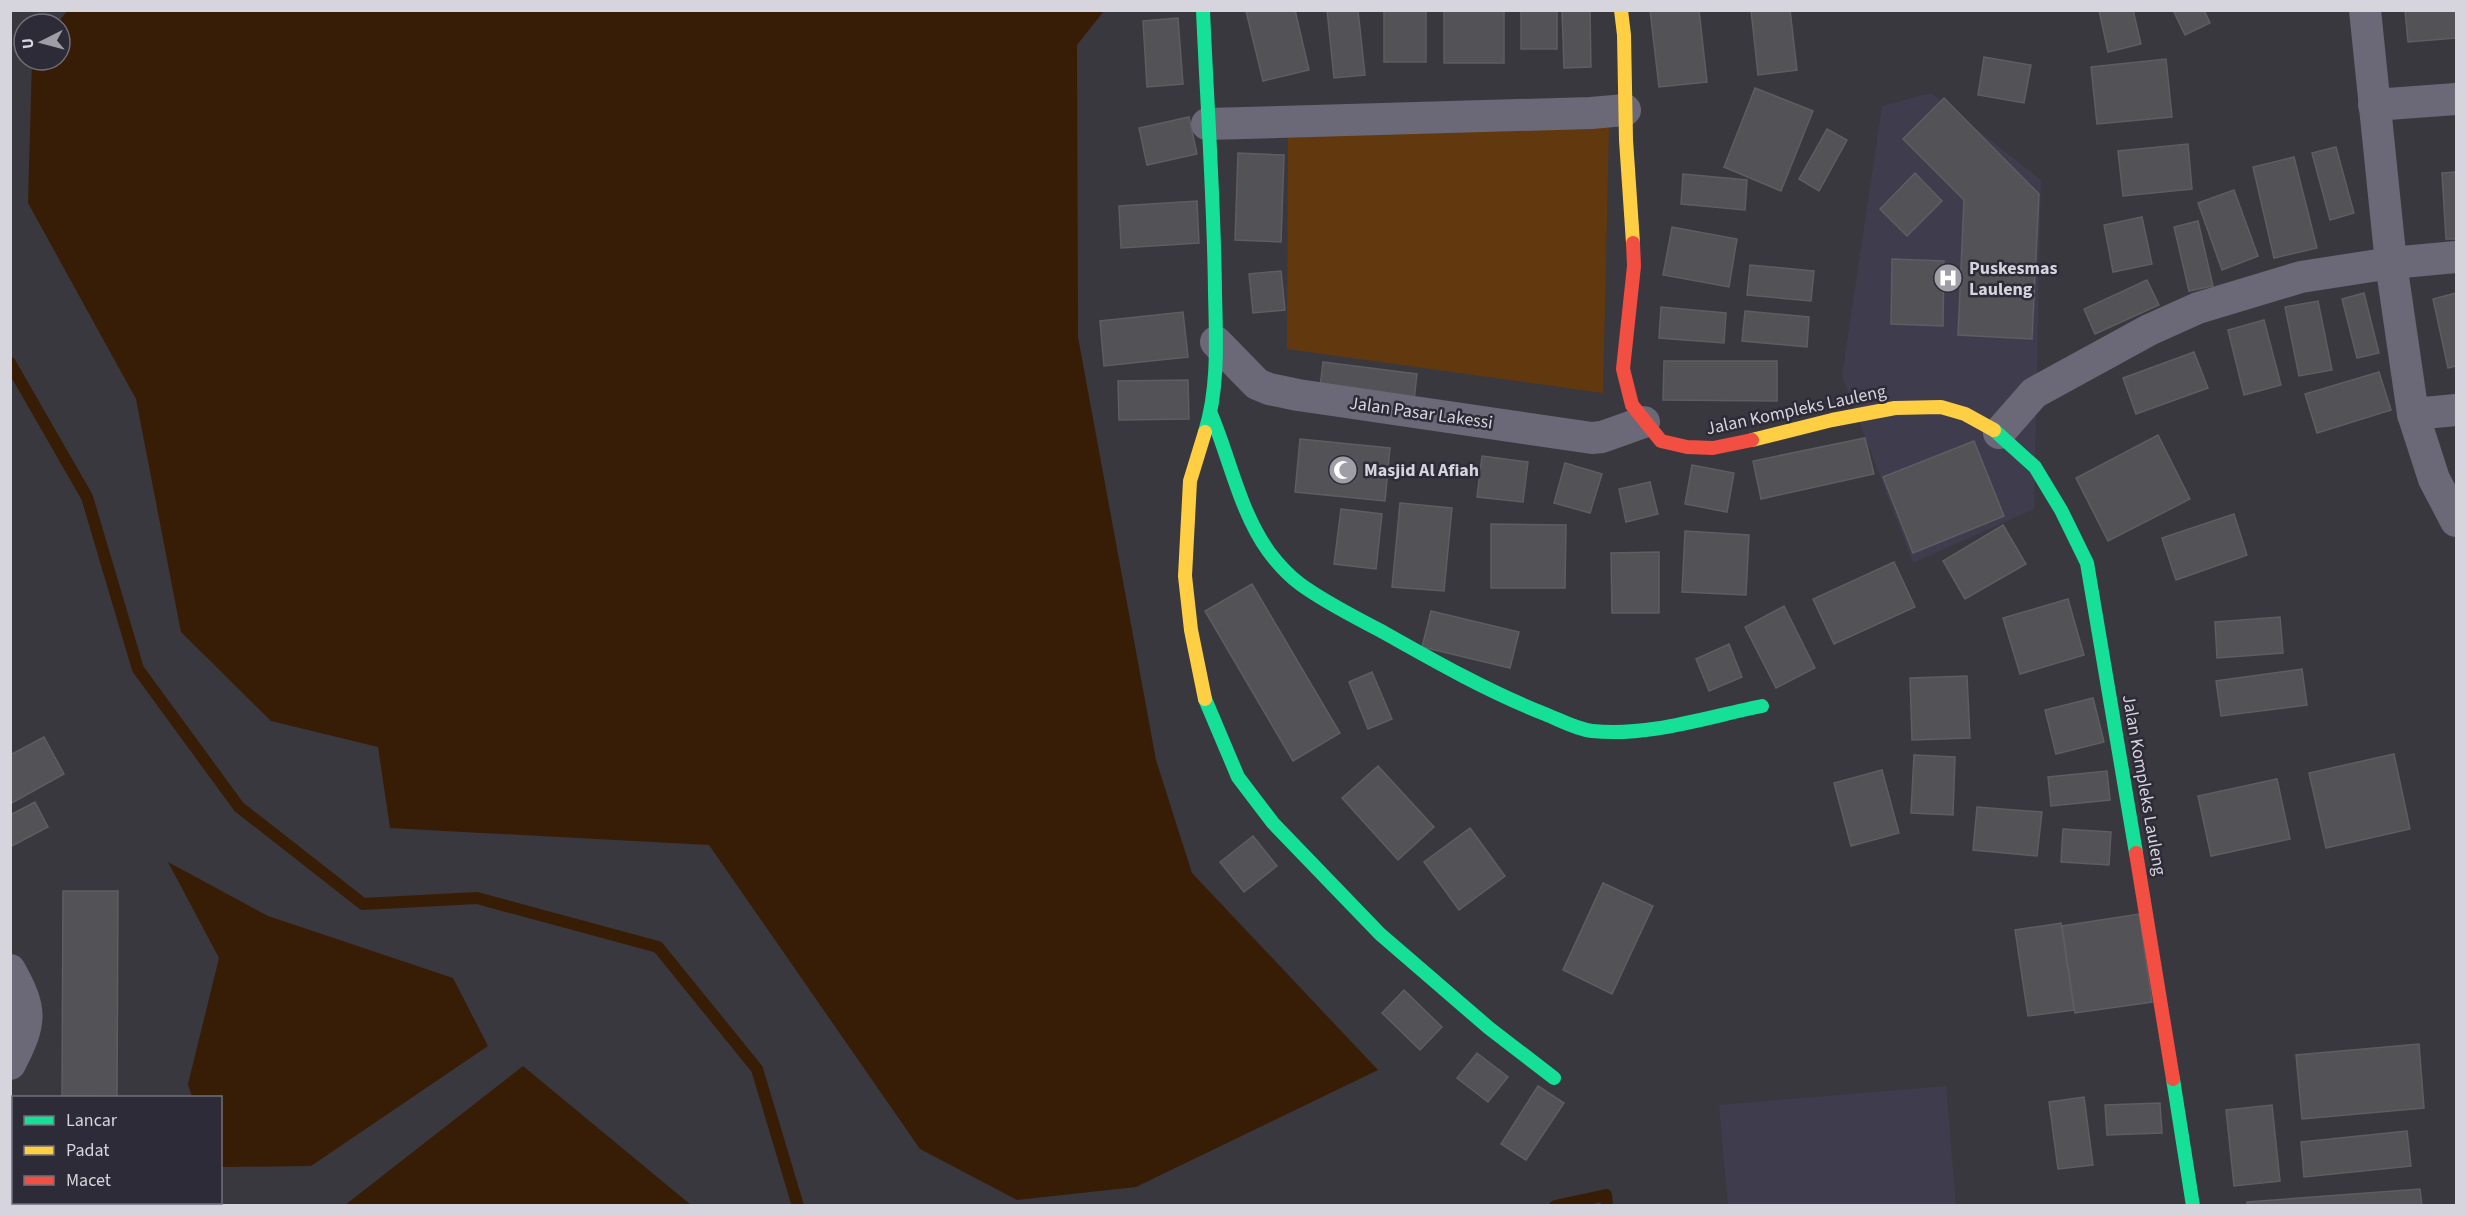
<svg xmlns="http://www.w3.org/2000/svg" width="2467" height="1216" viewBox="0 0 2467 1216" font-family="'Source Sans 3',sans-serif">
<rect width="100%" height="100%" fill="#39383e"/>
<g fill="#3f3c4d">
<polygon points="1931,93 2041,180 2034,509 1913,563 1842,376 1882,106"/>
<polygon points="1946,1086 1956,1205 1728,1205 1719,1105"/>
</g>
<polygon fill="#62390e" points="1609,126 1603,393 1287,349 1288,131"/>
<g fill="#381d06">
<polygon points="67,11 1104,11 1077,45 1078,337 1156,760 1192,873 1378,1070 1136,1187 1017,1200 920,1149 709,845 390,828 378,747 271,721 181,632 136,399 28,203 32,60 60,60 60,24 57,24"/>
<polygon points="168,862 268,916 453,978 488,1046 311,1166 221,1167 220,1098 192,1097 188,1084 219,958"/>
<polygon points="523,1066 691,1205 345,1205"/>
</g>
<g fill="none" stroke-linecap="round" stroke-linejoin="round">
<g stroke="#381d06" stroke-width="12">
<polyline points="10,363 87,497 138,669 239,807 363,904 477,898 658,947 757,1069 798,1206"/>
<polyline points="1555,1206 1606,1195 1607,1206"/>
</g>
</g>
<g fill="#525257" stroke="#5e5d62" stroke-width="1.5">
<polygon points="1295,10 1309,70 1263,81 1246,11"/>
<polygon points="1327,10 1358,10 1365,75 1334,78"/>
<rect x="1384" y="10" width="42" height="52"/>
<rect x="1444" y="10" width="60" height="53"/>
<rect x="1521" y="10" width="36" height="39"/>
<polygon points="1562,10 1590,10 1591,67 1564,68"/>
<polygon points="1650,10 1699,10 1707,82 1659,87"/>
<polygon points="1751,10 1790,10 1797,70 1758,75"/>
<polygon points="2099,10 2133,10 2141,44 2108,52"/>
<polygon points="2173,10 2204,10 2210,23 2185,35"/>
<polygon points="2405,10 2456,10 2456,38 2408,42"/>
<polygon points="1178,18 1183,84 1147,87 1143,21"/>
<polygon points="1984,57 2031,65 2024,103 1978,95"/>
<polygon points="2166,59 2172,117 2097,124 2091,67"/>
<polygon points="1755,88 1813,111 1781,191 1724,167"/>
<polygon points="1944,98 2039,194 2032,339 1958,335 1964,200 1903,139"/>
<polygon points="1189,117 1197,154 1147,165 1139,128"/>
<polygon points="1827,129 1847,140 1819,191 1799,179"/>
<polygon points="2188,144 2192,189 2123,196 2118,151"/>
<polygon points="2336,147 2354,213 2330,220 2312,153"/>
<polygon points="1238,153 1284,155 1281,242 1235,240"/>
<polygon points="2294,157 2317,248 2274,258 2253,167"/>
<polygon points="2456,172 2456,239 2446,239 2442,173"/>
<polygon points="1915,173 1942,201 1907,236 1880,209"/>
<polygon points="1683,174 1747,180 1745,210 1681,204"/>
<polygon points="2234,190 2258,256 2222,270 2198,203"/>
<polygon points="1197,201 1199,243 1121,248 1119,206"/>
<polygon points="2142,217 2152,264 2113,272 2104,225"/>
<polygon points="2198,221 2213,286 2189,291 2174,227"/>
<polygon points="1672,227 1737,239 1729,287 1663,275"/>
<polygon points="1892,259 1944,261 1943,326 1891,324"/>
<polygon points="1750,265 1814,271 1811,301 1747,295"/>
<polygon points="1281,271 1285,310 1253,313 1249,274"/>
<polygon points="2147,280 2159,305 2095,334 2084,309"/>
<polygon points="2364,293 2379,353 2357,358 2342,299"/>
<polygon points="2456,293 2456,366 2448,368 2433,299"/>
<polygon points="2318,301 2332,370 2299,376 2285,307"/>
<polygon points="1661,307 1726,313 1724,343 1659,338"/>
<polygon points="1745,311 1809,317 1807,347 1742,341"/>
<polygon points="1183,312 1188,357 1104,366 1100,321"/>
<polygon points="2264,320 2281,385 2244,395 2228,330"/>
<polygon points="2194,352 2208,388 2136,414 2123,378"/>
<polygon points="1664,361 1777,361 1777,401 1663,400"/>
<polygon points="1323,362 1417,374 1414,400 1320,387"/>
<polygon points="2379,372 2391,410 2317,433 2305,394"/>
<polygon points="1188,380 1189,419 1119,420 1118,381"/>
<polygon points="2158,435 2190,499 2108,541 2076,478"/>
<polygon points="1865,438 1874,474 1761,499 1753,461"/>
<polygon points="1300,439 1390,448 1385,501 1295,492"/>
<polygon points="1974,441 2004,516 1913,553 1883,477"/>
<polygon points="1482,456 1528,462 1523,502 1477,497"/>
<polygon points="1565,463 1602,474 1590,513 1554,503"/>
<polygon points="1692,465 1734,473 1727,512 1685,504"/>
<polygon points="1650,482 1658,514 1626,522 1619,489"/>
<polygon points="1400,503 1452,508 1444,591 1392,587"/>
<polygon points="1341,509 1382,514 1376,569 1334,564"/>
<polygon points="2234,514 2247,555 2176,580 2162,538"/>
<polygon points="1491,524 1566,525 1565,588 1491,588"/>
<polygon points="2003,525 2026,564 1965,599 1943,561"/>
<polygon points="1685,531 1749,535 1746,595 1682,592"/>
<polygon points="1659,552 1659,613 1612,613 1611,553"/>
<polygon points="1894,562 1915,607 1834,644 1813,599"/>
<polygon points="1252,584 1340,733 1293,761 1205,611"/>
<polygon points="2068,599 2084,655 2020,674 2003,618"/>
<polygon points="1784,606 1815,668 1776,688 1745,627"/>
<polygon points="1431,611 1519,632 1510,668 1422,647"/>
<polygon points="2280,617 2283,653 2217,658 2215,622"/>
<polygon points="1729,644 1742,677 1709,691 1696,659"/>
<polygon points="2302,669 2307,705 2221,716 2216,681"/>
<polygon points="1372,672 1392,719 1368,729 1349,682"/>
<polygon points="1967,676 1970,738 1912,740 1910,678"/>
<polygon points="2093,698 2104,742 2056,754 2045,710"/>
<polygon points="44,737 64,774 10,804 10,755"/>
<polygon points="2394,754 2410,829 2326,848 2309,773"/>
<polygon points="1914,755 1955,757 1953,815 1911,813"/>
<polygon points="1378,766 1434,827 1398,860 1342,798"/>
<polygon points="1882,770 1899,833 1851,846 1834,783"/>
<polygon points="2107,771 2110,800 2051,806 2048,777"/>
<polygon points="2277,779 2290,839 2211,856 2198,796"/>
<polygon points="35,802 48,827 10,847 10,815"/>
<polygon points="1977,807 2042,812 2037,856 1973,850"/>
<polygon points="1470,828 1505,876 1459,910 1424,862"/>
<polygon points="2063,829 2111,832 2109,865 2061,862"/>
<polygon points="1253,836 1277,866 1244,892 1220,862"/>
<polygon points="1603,883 1653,906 1612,994 1563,970"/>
<polygon points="63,891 118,891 117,1097 62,1096"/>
<polygon points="2139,914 2152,1002 2075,1013 2062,926"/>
<polygon points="2061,923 2074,1010 2028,1016 2015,930"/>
<polygon points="1404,990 1442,1027 1420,1050 1382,1013"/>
<polygon points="2419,1044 2424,1108 2302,1119 2296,1055"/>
<polygon points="1477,1053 1508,1077 1488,1102 1457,1078"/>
<polygon points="1538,1086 1564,1103 1526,1160 1501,1144"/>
<polygon points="2084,1097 2093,1165 2058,1169 2049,1102"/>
<polygon points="2160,1103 2162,1133 2107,1135 2105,1105"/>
<polygon points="2272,1105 2280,1181 2234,1186 2226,1110"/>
<polygon points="2407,1131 2411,1166 2304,1177 2301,1142"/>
<polygon points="2420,1189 2422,1206 2247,1206 2247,1202"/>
</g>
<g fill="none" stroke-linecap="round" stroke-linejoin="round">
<g stroke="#6b6877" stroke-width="32">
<polyline points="2365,10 2391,263 2413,414 2434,479 2456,521"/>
<polyline points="2374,105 2456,99"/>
<polyline points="1207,124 1591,113 1625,110"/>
<polyline points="1216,342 1257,384 1269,389 1298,395 1592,438 1602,437 1644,422"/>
<polyline points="2413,414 2456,410"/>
<polyline points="1999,433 2034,393 2149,330 2198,308 2301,277 2391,263 2456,257"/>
<path d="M10,970C33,1011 31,1023 10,1064"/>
</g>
<g stroke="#16e098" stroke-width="14">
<path d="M1203,10C1207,104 1214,198 1215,292C1216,338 1219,388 1205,432"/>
<path d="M1211,414C1230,459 1240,512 1269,552C1278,564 1288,575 1300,584C1326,603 1355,617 1383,632C1436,662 1489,692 1545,714C1560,720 1576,729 1592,731C1649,737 1707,717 1762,706"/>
<polyline points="1994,430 2035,467 2061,510 2087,563 2136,853"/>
<polyline points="1205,699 1238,777 1273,823 1380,934 1489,1028 1554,1078"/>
<polyline points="2173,1079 2193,1206"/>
</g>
<g stroke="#ffcf43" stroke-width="14">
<polyline points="1621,10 1624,35 1626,140 1633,243"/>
<polyline points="1752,440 1832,420 1895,408 1941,407 1965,414 1994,430"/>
<polyline points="1205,699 1191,630 1185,576 1190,481 1205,432"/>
</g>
<g stroke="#f24e42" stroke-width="14">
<polyline points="1633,243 1634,266 1623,369 1632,405 1661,441 1687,447 1713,448 1752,440"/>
<polyline points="2136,853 2173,1079"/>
</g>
</g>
<defs>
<g id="hospital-disc" transform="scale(1.5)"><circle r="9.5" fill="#9f9da5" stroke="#2d2b37"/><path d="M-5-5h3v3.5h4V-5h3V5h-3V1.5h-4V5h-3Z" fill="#fff"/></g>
<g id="mosque-disc" transform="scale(1.5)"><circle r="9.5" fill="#9f9da5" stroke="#2d2b37"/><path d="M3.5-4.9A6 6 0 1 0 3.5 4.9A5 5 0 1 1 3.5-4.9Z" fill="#fff"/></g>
</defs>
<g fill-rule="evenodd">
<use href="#hospital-disc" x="1948" y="278"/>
<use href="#mosque-disc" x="1343" y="470"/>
</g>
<g text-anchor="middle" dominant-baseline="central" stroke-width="5" stroke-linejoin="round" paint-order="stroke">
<g font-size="18" font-weight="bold" fill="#d6d4dc" stroke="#2d2b37" text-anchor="start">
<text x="1969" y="268">Puskesmas<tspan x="1969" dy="21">Lauleng</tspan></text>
<text x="1364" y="470">Masjid Al Afiah</text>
</g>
<g font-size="18" fill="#d6d4dc" stroke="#2d2b37">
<text transform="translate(1796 410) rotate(-12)">Jalan Kompleks Lauleng</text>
<text transform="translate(1421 413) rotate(8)">Jalan Pasar Lakessi</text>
<text transform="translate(2144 785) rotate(80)">Jalan Kompleks Lauleng</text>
</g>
</g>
<rect width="2467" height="1216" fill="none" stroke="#d6d4dc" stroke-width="24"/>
<rect x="12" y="1096" width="210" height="108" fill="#2d2b37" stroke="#716f79" stroke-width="1.5"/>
<rect x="24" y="1116" width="30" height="9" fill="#16e098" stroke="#716f79" stroke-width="1.5"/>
<text x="66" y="1126" font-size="18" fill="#d6d4dc">Lancar</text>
<rect x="24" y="1146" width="30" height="9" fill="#ffcf43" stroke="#716f79" stroke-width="1.5"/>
<text x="66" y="1156" font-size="18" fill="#d6d4dc">Padat</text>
<rect x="24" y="1176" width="30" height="9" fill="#f24e42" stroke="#716f79" stroke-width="1.5"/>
<text x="66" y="1186" font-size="18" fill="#d6d4dc">Macet</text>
<g transform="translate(42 42) rotate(264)"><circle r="28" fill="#2d2b37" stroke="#716f79" stroke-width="1.5"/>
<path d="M0-4.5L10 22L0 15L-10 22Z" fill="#9f9da5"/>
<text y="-9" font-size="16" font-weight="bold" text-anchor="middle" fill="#d6d4dc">U</text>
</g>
</svg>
